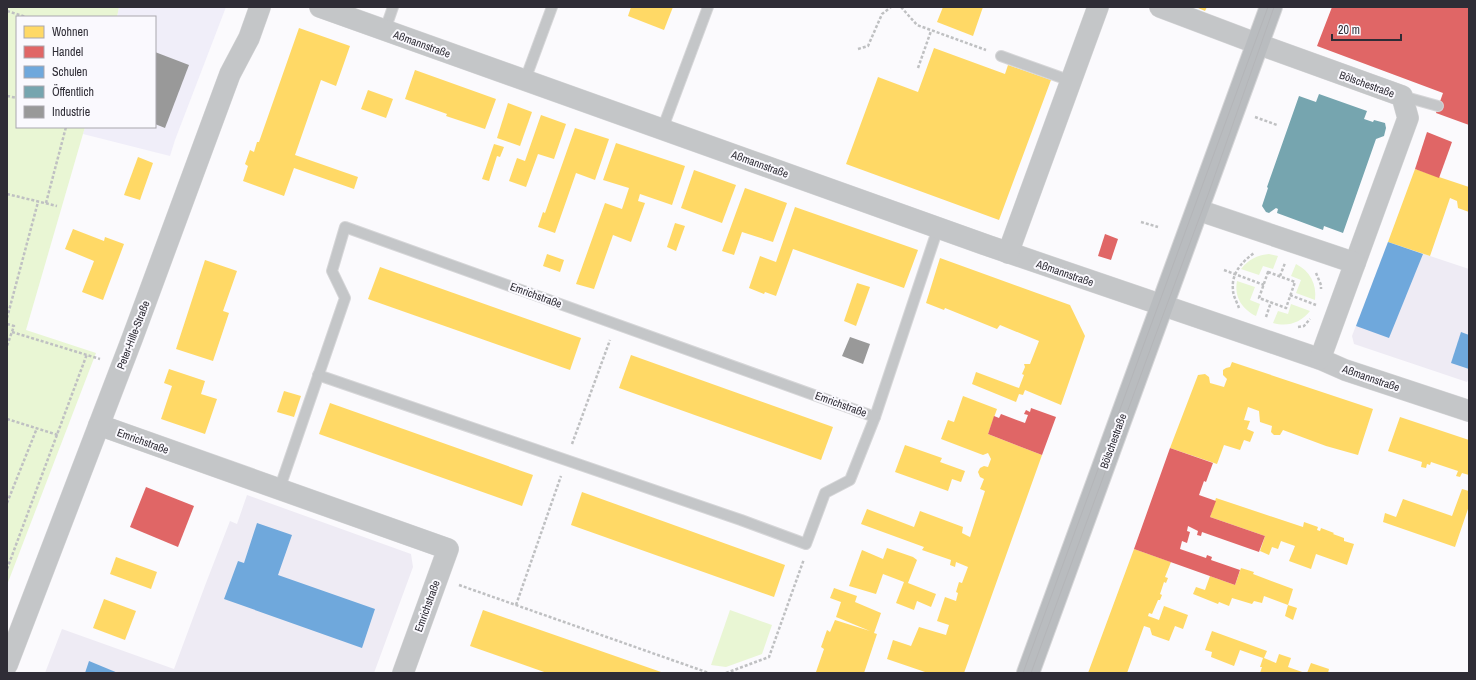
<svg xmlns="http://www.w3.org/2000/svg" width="1476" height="680" viewBox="0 0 1476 680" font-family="'Archivo Narrow',sans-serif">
<rect width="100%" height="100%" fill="#fbfafd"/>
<polygon fill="#f0eef9" points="119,7 226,7 175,140 170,156 83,134 85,127 155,127 155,17 117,17"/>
<g fill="#eeebf4">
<polygon points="1388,242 1469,269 1469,378 1467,382 1354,344 1352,336"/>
<polygon points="247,495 411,554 413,567 374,673 45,673 62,629 174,669 206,583 230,521 237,524"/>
</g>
<g fill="#e9f6d4">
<polygon points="7,7 119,7 117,17 17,17 17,127 85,127 26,330 96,353 7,585"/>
<path d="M1269,254L1278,256L1273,269L1263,266L1259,275L1241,269C1248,260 1257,255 1269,254Z"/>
<path d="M1296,264C1310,271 1317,284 1315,300L1296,293L1301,280L1291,276Z"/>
<path d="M1237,281L1255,287L1250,300L1260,304L1256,316C1242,309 1234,297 1237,281Z"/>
<path d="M1291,304L1310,311C1300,323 1288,327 1273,323L1278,311L1288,314Z"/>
<polygon points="730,610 772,625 762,654 726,667 711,665"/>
</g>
<g fill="#ffd966">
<polygon points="631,7 673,7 664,30 628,16"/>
<polygon points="943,7 983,7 973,36 937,22"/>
<polygon points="1196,7 1207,7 1205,11"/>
<polygon points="299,28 350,46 336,86 321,80 295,155 358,177 354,189 294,168 284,196 243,181 248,166 245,164 250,150 254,152 257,142 259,142"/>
<polygon points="934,48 1005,74 1008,65 1051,80 999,220 846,164 878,77 918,92"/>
<polygon points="415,70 496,99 485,129 446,116 447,114 405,99"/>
<polygon points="368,90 393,99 386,118 361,109"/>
<polygon points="508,103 532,112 520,146 497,138"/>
<polygon points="541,115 566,124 554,159 538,154 526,187 509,181 517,158 525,161"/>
<polygon points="575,128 609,139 595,180 576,173 555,233 538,227 543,212 545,213"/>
<polygon points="616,143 685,166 672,205 640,194 638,201 645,203 631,242 613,235 594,289 576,284 605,203 622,209 629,188 603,180"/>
<polygon points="494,144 504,147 500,157 497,156 489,181 482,179"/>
<polygon points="138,157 153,163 140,200 124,195"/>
<polygon points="1415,169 1469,187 1469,212 1458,208 1457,201 1450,198 1430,256 1388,242"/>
<polygon points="694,170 736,185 722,223 681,208"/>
<polygon points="745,188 787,203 773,242 742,232 734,255 722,251"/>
<polygon points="795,207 918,250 904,288 793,249 776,296 765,292 764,294 749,288 760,256 776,262"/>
<polygon points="675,223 685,226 676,251 667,247"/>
<polygon points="73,229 104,241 105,237 124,244 103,300 82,292 94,261 65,249"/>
<polygon points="547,254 564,260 560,272 543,266"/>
<polygon points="940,258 1070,305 1085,336 1061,405 1025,390 1023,395 1019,394 1016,402 972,384 976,372 1019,388 1024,375 1022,374 1025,367 1024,364 1030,364 1039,341 1000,325 997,329 945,308 944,310 926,303"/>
<polygon points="205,260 237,271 223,311 229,313 213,361 176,349"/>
<polygon points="380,267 581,338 570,370 368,299"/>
<polygon points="857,283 870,287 856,326 844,321"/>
<polygon points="631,355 833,427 821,460 619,388"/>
<polygon points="1232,362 1373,409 1358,455 1326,446 1283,430 1280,435 1274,435 1271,432 1272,426 1260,422 1259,411 1248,407 1244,420 1250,421 1247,429 1254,432 1250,442 1244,440 1240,450 1224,445 1217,464 1170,448 1198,375 1205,374 1209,377 1210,383 1224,387 1227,379 1223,375 1223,370 1226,368 1230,367"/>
<polygon points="169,369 205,381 201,394 217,399 205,434 161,419 172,386 164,383"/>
<polygon points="284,391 301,396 294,417 277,412"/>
<polygon points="963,396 997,409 988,434 1042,455 964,673 928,673 887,659 893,640 911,646 919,627 946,635 949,625 937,621 945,597 956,601 958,593 956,592 959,582 962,583 968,567 956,562 955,567 950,565 951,560 922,550 924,547 861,524 867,509 914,527 920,511 963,527 962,533 970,537 985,491 980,489 984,479 980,477 978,472 980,468 984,466 988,467 991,459 988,453 983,455 941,439 948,420 954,422"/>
<polygon points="330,403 533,475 522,506 319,434"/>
<polygon points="1400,417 1469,440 1469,475 1462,473 1460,477 1456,476 1458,471 1431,462 1430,465 1427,464 1426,468 1421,467 1422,462 1388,451"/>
<polygon points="905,445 942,458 940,462 965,471 961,482 952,479 948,491 895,472"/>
<polygon points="1462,489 1469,491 1469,506 1455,547 1383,522 1385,513 1396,517 1403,499 1452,516"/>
<polygon points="582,492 785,565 774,597 571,525"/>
<polygon points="1216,498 1303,527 1304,522 1318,527 1317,530 1320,531 1321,528 1334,533 1333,534 1344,538 1344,541 1354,544 1347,565 1316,554 1311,569 1289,561 1295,546 1281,541 1278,549 1272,547 1269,555 1260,551 1265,536 1210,517"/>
<polygon points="887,548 913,557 917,560 908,583 936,594 931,607 917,601 914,610 896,603 904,582 883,574 876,594 849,586 862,550 883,559"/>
<polygon points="1134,549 1171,562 1165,577 1168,578 1166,583 1164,582 1160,594 1162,595 1160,600 1158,600 1152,614 1149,613 1148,616 1159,620 1164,606 1188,615 1183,629 1175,626 1169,641 1152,635 1150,628 1144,626 1127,673 1088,673"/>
<polygon points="116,557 157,572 151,589 110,574"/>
<polygon points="1241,568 1254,572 1253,574 1293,589 1288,605 1264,596 1262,603 1254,601 1252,604 1232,598 1229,606 1219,602 1218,604 1193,594 1196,587 1205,590 1210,576 1235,585"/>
<polygon points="834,588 857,596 855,602 881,613 874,633 877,634 864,673 820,673 816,672 824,649 821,647 827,630 830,632 835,620 870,631 836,617 841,602 830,598"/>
<polygon points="104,599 136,611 125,640 93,628"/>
<polygon points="1288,605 1297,608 1293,620 1285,616"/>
<polygon points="483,610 664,673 547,673 470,646"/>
<polygon points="1212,631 1267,651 1264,658 1276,663 1279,654 1291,658 1288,667 1305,673 1260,673 1262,667 1260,667 1263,658 1240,650 1234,666 1211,657 1212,652 1205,650"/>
<polygon points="1311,663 1329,669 1328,673 1307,673"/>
</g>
<g fill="#e06666">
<polygon points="1332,7 1469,7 1469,125 1436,113 1443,93 1317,46"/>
<polygon points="1427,132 1452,142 1439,178 1415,169"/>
<polygon points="1105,234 1118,239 1111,260 1098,256"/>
<polygon points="1031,408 1056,417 1042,455 988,434 994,416 999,418 1001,414 1025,423 1028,415 1024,414 1026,410 1030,412"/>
<polygon points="1170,448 1213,463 1206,482 1204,481 1199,495 1216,501 1210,517 1265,536 1259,552 1202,532 1201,536 1197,535 1198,531 1188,526 1187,531 1190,532 1187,543 1182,541 1180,549 1206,558 1207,555 1212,557 1211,560 1240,570 1235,585 1134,549"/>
<polygon points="146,487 194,506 178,547 130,527"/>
</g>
<g fill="#6fa8dc">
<polygon points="1388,242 1423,254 1389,338 1356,326"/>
<polygon points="1461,332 1469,335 1469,369 1451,363"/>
<polygon points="257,523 292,535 278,575 375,609 362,648 224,599 238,561 244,563"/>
<polygon points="89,661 118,673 85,673"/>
</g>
<polygon fill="#76a5af" points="1319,94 1367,111 1364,119 1373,122 1374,120 1385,123 1386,128 1384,136 1376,139 1343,233 1324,226 1323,230 1277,213 1278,209 1276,208 1269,213 1266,212 1262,206 1268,188 1267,187 1299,96 1316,102"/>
<g fill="#999">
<polygon points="155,52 189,65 165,128 155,124"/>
<polygon points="850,337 870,344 863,364 842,356"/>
</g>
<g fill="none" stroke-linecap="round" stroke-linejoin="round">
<g stroke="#d6d6d8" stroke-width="12">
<g id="lane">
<polyline points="385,30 393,7"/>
<polyline points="1001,56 1071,81"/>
<polyline points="525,80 552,7"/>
<polyline points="1402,96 1438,106"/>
<polyline points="662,130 708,7"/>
<polyline points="318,375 741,520 806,544 825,493 850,480 875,417 938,228"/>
<polyline points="279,490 345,298 332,271 345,227 875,417"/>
</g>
</g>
<g stroke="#d6d6d8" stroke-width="22">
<g id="street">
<polyline points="320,7 989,246 1320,359 1345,370 1469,411"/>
<polyline points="1160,7 1258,44 1402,96 1408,118 1320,359"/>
<polyline points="1198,210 1355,263"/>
<polyline points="1008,253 1098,7"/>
<polyline points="99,425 448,549 403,673"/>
<polyline points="7,665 132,339 230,74 249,38 260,7"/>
</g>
</g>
<g stroke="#d6d6d8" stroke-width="24">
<polyline id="secondary" points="1028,673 1271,7"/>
</g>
<g stroke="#bfc0c2" stroke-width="2.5" stroke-dasharray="3 2" stroke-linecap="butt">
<polyline points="901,7 917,25 986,50"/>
<polyline points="7,11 26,17"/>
<polyline points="858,49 868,46 882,14 891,7"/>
<polyline points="918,68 931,31"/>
<polyline points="7,96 17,98"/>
<polyline points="1255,117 1277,125"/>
<polyline points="7,194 57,206"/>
<polyline points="46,203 66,127"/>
<polyline points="1141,222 1158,227"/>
<polyline points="1224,270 1264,285"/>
<polygon points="1268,272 1295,282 1286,308 1259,298"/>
<polyline points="1316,273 1321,285 1321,289"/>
<polyline points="1280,276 1285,263"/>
<polyline points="1290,295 1316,305"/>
<path d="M1239,308C1237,302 1233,296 1233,290C1231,273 1242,262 1254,253"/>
<polyline points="1266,317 1271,302"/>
<polyline points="7,318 38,202"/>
<polyline points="7,324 14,326 7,346"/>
<polyline points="1298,327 1304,326 1310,319"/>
<polyline points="12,332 100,359"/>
<polyline points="7,419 58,435"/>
<polyline points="572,444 610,340"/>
<polyline points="7,503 37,428"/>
<polyline points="7,569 87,354"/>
<polyline points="459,585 709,673"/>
<polyline points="516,605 561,476"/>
<polyline points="726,673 769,657 804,559"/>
</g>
<use href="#lane" stroke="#c4c6c8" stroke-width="10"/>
<use href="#street" stroke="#c4c6c8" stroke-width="21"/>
<use href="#secondary" stroke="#b9bcbf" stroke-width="22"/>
<g stroke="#b4b5b8" stroke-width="1">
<polyline points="1023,673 1268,7"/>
<polyline points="1031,673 1153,342 1209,192 1274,7"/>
</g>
</g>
<g text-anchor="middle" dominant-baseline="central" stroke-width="4" stroke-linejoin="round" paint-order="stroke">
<g font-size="11" fill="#2f2d36" stroke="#faf9fe">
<text transform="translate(422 44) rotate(20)">Aßmannstraße</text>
<text transform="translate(1367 84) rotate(20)">Bölschestraße</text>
<text transform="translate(760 164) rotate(20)">Aßmannstraße</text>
<text transform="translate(1065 273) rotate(19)">Aßmannstraße</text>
<text transform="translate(536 295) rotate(20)">Emrichstraße</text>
<text transform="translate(133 335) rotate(-69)">Peter-Hille-Straße</text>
<text transform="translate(1371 378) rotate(19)">Aßmannstraße</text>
<text transform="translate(841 404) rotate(20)">Emrichstraße</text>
<text transform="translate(143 441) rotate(20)">Emrichstraße</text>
<text transform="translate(1113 441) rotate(-70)">Bölschestraße</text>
<text transform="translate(427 606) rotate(-70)">Emrichstraße</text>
</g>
</g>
<rect width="1476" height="680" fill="none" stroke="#2f2d36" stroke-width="16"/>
<rect x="16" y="16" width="140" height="112" fill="#faf9fe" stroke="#a9a7ae"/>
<rect x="24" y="26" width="20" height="12" fill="#ffd966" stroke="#a9a7ae"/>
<text x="52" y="36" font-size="12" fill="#2f2d36">Wohnen</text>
<rect x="24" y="46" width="20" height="12" fill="#e06666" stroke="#a9a7ae"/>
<text x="52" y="56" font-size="12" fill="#2f2d36">Handel</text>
<rect x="24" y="66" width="20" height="12" fill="#6fa8dc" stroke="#a9a7ae"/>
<text x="52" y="76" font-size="12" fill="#2f2d36">Schulen</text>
<rect x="24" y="86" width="20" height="12" fill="#76a5af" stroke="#a9a7ae"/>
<text x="52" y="96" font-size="12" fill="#2f2d36">Öffentlich</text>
<rect x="24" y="106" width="20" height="12" fill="#999999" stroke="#a9a7ae"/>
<text x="52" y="116" font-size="12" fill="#2f2d36">Industrie</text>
<path d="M1332 34v6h69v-6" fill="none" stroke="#2f2d36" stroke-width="2"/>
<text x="1338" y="34" font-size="12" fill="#2f2d36" stroke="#faf9fe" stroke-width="3" paint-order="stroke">20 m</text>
</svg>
